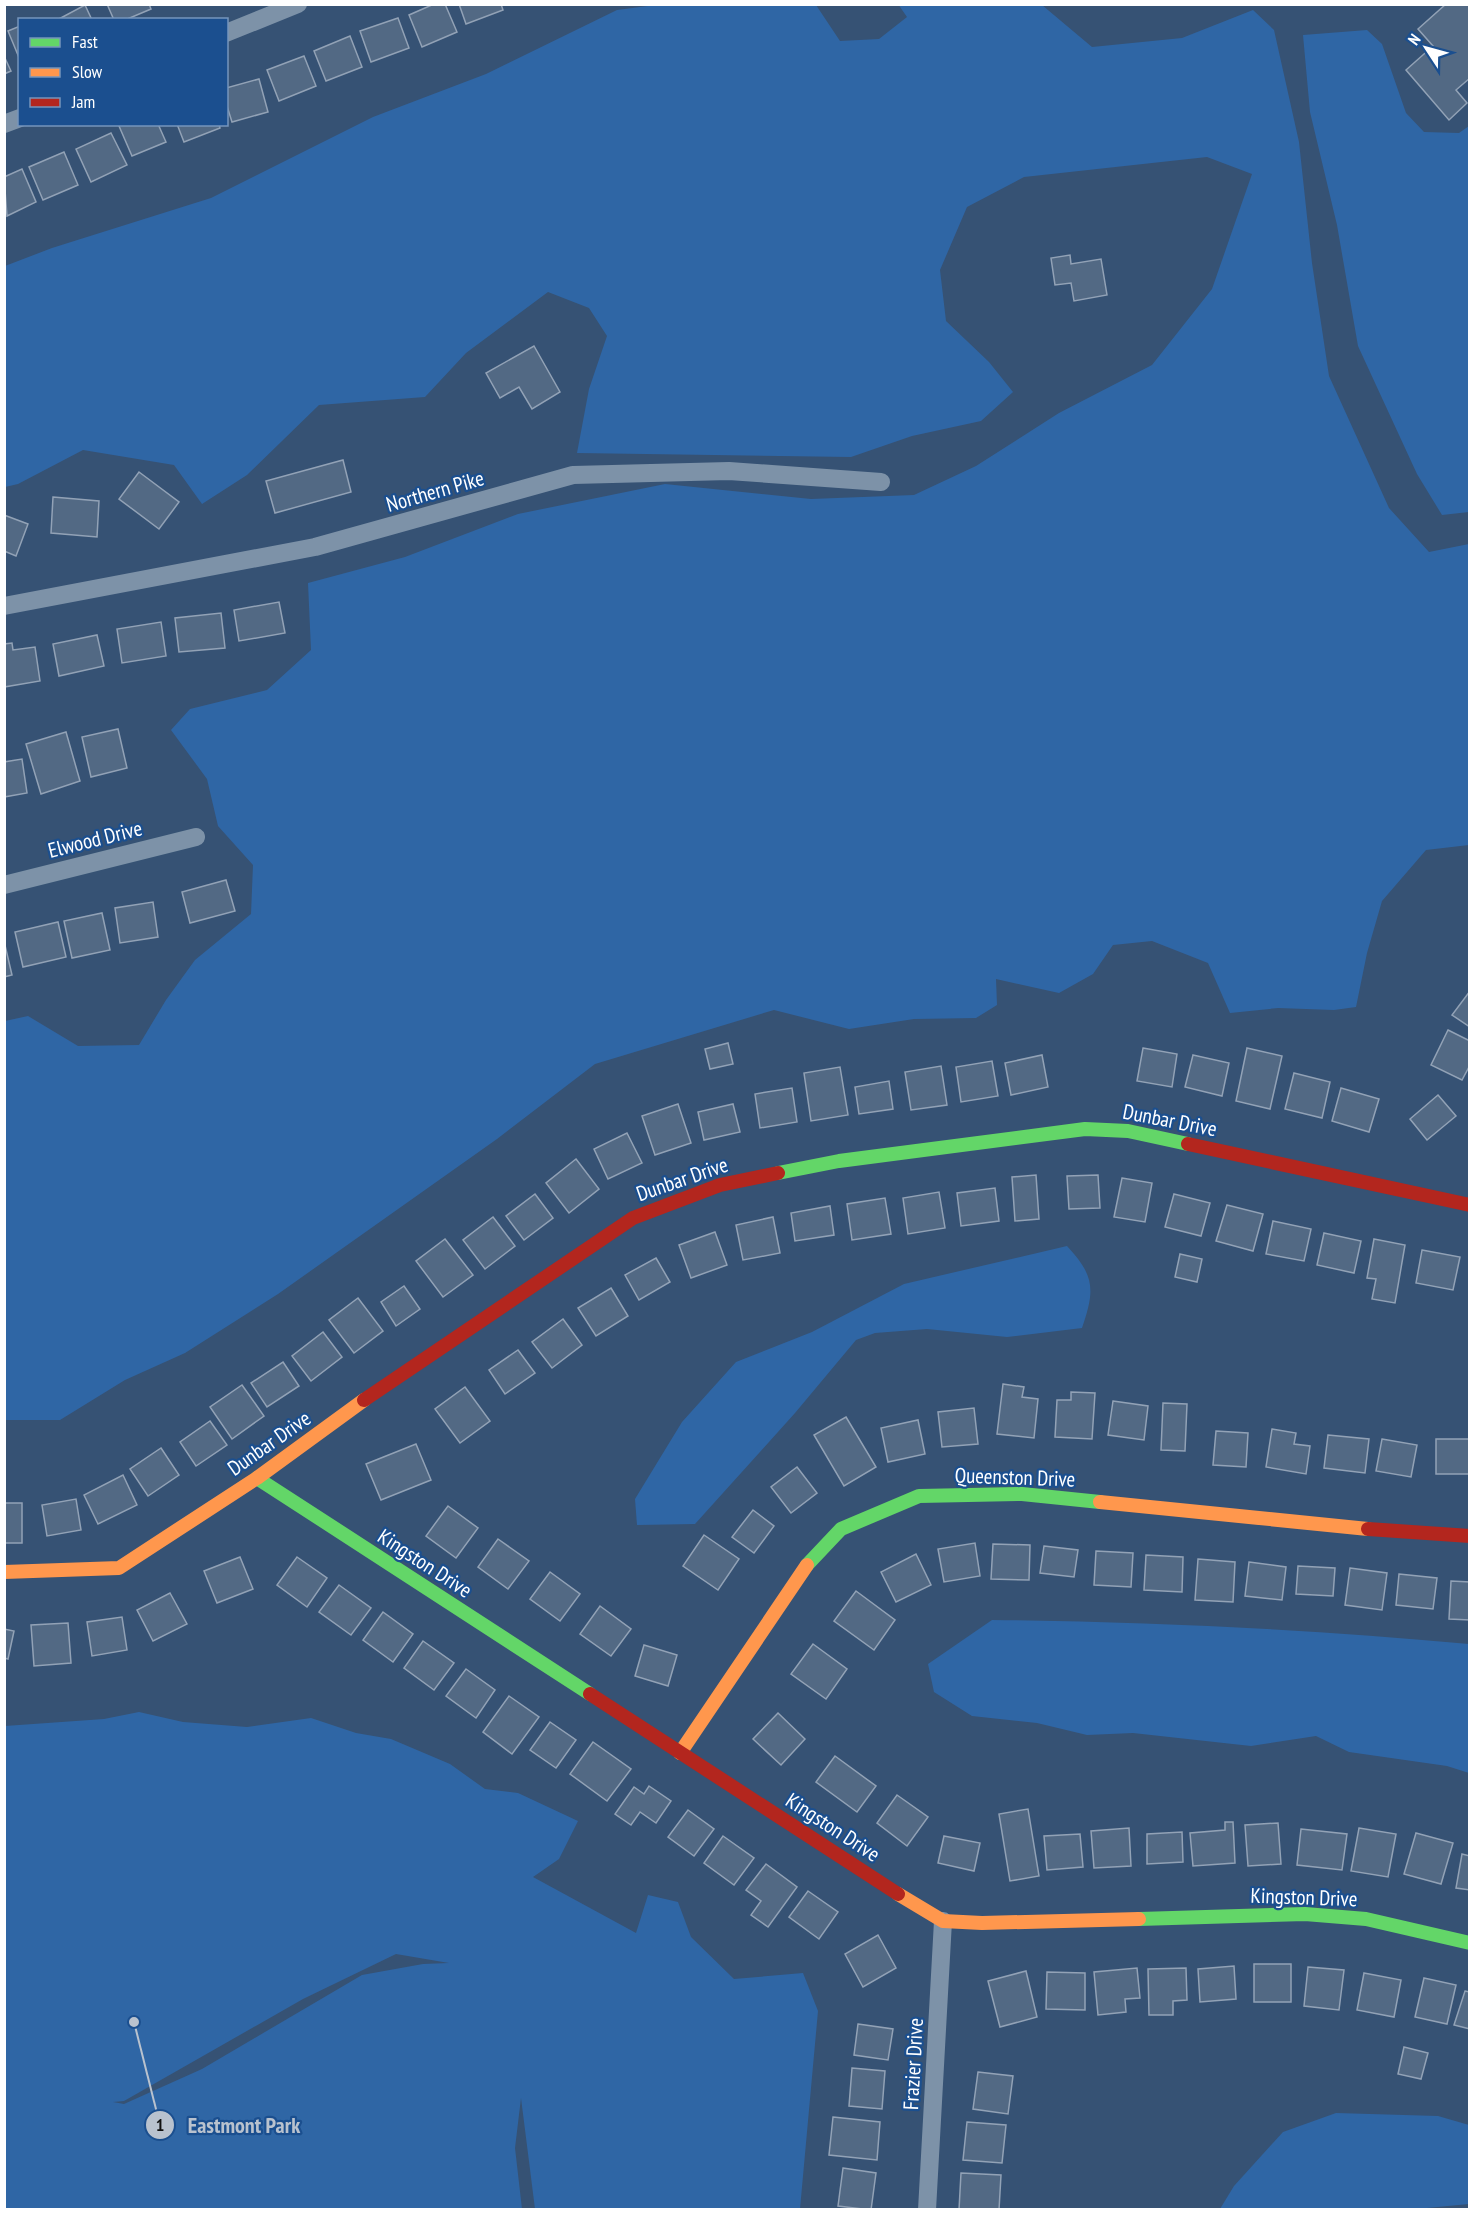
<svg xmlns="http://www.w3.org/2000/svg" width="1474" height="2214" viewBox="0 0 1474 2214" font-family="'PT Sans Narrow',sans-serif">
<rect width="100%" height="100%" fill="#365274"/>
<g fill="#2f66a5" fill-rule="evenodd">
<polygon points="663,4 816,5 840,41 879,39 907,17 898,4 1042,5 1092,47 1182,38 1253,10 1274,30 1299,142 1312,263 1329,376 1389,508 1429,552 1469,544 1469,845 1426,850 1382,901 1367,953 1356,1007 1334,1010 1278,1008 1230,1013 1208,963 1152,941 1113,945 1093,974 1059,993 996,979 997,1005 976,1018 914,1019 849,1029 774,1010 595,1064 497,1139 278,1294 185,1353 125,1380 60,1420 5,1420 5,1021 28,1016 78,1046 139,1045 166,1000 195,960 251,914 253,865 218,826 207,779 171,730 190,709 267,690 311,650 308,583 405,557 518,514 665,484 811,499 914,495 976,466 1059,413 1152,365 1212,289 1252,174 1207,157 1024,177 967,207 940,270 946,321 989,362 1013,392 981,421 912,436 851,457 577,453 589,389 607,336 589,308 548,292 466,353 425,397 319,405 247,475 202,504 174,465 83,450 18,484 5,487 5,266 52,248 211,198 373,117 486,74 617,10"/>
<polygon points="1367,30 1382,44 1406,113 1424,132 1459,133 1469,126 1469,512 1442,515 1417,474 1358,346 1337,225 1310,112 1303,35"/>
<path d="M1067,1246C1095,1276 1095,1290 1082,1328L1007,1337L927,1329L875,1333L856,1340L795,1413L695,1524L637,1525L635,1499L682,1422L736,1362L812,1332L904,1284Z"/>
<path d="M992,1620C1151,1622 1311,1629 1469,1644V1773L1447,1766L1349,1752L1316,1736L1251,1746L1133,1733L1087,1735L1037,1723L972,1716L934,1692L928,1664Z"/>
<path d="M139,1712L183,1722L247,1727L311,1718L356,1733L391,1739L450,1764L485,1789L518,1793L578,1821L559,1859L533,1877L636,1933L648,1895L678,1902L691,1937L734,1979L803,1973L818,2011L800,2209H535L521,2098L515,2148L522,2209H5V1726L104,1719ZM396,1954L449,1963L423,1964L362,1975L202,2069L124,2104L113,2102L124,2101L303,1999Z"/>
<polygon points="1336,2113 1438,2116 1469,2125 1469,2204 1406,2210 1220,2209 1234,2186 1283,2132"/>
</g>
<g fill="#526984" stroke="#92a2b6" stroke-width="1.5">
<polygon points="107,4 149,4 151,9 125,20 114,20"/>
<polygon points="434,4 445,4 457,32 422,47 409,15"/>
<polygon points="459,4 501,4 503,10 466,24"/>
<polygon points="1446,4 1470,4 1470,78 1456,90 1467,103 1449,120 1406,70 1433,46 1418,29"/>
<polygon points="85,5 92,20 57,20"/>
<polygon points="398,18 409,48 371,62 360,31"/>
<polygon points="20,26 20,60 8,31"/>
<polygon points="350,36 362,67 326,81 314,51"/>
<polygon points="4,56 11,71 4,74"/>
<polygon points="304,56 316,86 279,101 267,70"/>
<polygon points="259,79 268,112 232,122 226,103 226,88"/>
<polygon points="122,124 158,124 166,142 132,156 119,126"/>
<polygon points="177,124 219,124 220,128 184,142"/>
<polygon points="111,133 127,165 91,182 76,149"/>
<polygon points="64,152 78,185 43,200 29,167"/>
<polygon points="22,169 36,202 7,216 4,177"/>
<polygon points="1070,255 1071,264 1101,259 1107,295 1074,301 1071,283 1055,285 1051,258"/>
<polygon points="534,346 560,392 532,409 519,387 500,398 486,373"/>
<polygon points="343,460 351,492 275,513 266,481"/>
<polygon points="139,472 179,502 159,529 119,499"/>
<polygon points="53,497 99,501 97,537 51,533"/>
<polygon points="4,515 28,524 16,556 4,551"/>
<polygon points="279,602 285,633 239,641 234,610"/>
<polygon points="221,613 225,648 179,652 175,618"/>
<polygon points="161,622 166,656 122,663 117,629"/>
<polygon points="97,635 104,666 59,676 53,644"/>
<polygon points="12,643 13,650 35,647 40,681 4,687 4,644"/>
<polygon points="118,729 127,768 91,777 82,737"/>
<polygon points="66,732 80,781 41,794 26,744"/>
<polygon points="22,759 27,793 4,797 4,762"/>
<polygon points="226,880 235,911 190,923 182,892"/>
<polygon points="153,902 158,937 120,943 115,908"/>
<polygon points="102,913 110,950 72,958 64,921"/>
<polygon points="58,922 66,957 23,967 15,932"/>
<polygon points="4,941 12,975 4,977"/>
<polygon points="1470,991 1470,1027 1452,1015"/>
<polygon points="1448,1030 1470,1041 1470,1065 1462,1080 1431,1065"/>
<polygon points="728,1043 733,1064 710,1069 705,1049"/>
<polygon points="1143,1048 1177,1054 1172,1087 1137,1081"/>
<polygon points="1247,1048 1282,1056 1270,1109 1236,1101"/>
<polygon points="1042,1055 1048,1087 1011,1095 1005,1063"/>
<polygon points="1193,1055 1229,1063 1222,1096 1185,1087"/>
<polygon points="992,1061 998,1096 961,1102 956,1067"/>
<polygon points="941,1066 947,1105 911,1110 905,1072"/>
<polygon points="840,1067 848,1115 811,1121 804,1073"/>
<polygon points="1294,1073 1330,1082 1322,1118 1285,1109"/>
<polygon points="889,1081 893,1109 859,1114 855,1087"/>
<polygon points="792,1088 797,1122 760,1128 755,1094"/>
<polygon points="1341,1088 1379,1099 1369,1132 1332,1121"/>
<polygon points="1438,1095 1456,1116 1427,1140 1410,1119"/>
<polygon points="678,1104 691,1143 655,1155 642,1116"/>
<polygon points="733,1104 740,1132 704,1140 698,1112"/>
<polygon points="627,1133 642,1163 608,1179 594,1149"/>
<polygon points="576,1159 599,1189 569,1213 546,1183"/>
<polygon points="1036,1175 1039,1219 1015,1221 1012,1177"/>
<polygon points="1098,1175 1100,1208 1069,1209 1067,1176"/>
<polygon points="1122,1178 1152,1183 1145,1222 1114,1217"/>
<polygon points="995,1188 999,1221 961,1226 957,1193"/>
<polygon points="939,1192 945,1228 908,1234 903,1198"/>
<polygon points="535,1194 553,1218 524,1240 506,1216"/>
<polygon points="1174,1194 1210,1203 1201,1236 1165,1227"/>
<polygon points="885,1198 891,1234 852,1240 847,1204"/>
<polygon points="1227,1205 1263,1214 1253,1251 1216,1241"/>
<polygon points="830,1206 834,1235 795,1241 791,1213"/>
<polygon points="493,1217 515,1246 485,1269 463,1240"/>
<polygon points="773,1217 780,1253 743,1260 736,1225"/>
<polygon points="1273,1221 1311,1229 1304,1261 1266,1254"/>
<polygon points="715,1232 727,1265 691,1278 679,1245"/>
<polygon points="1324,1233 1361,1241 1354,1273 1317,1265"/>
<polygon points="445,1239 473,1275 443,1297 416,1261"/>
<polygon points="1374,1239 1405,1245 1395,1303 1372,1299 1376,1279 1367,1278"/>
<polygon points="1422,1250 1460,1257 1453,1290 1416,1283"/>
<polygon points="1180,1254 1202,1259 1197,1282 1175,1277"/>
<polygon points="656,1258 670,1282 639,1300 625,1275"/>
<polygon points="404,1286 420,1309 396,1326 381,1302"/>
<polygon points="611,1288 628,1316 596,1336 578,1308"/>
<polygon points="358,1298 383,1331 354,1353 329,1320"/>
<polygon points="563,1319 582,1345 552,1368 532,1342"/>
<polygon points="323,1332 342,1357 311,1381 292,1356"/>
<polygon points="518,1350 535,1373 505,1394 489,1370"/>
<polygon points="283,1362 299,1386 267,1407 251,1383"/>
<polygon points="1003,1384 1024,1387 1022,1397 1038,1399 1034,1438 997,1434"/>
<polygon points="242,1385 264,1416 232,1439 210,1407"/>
<polygon points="465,1387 490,1421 460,1443 435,1409"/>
<polygon points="1071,1392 1095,1393 1092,1439 1055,1437 1057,1400 1071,1400"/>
<polygon points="1113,1401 1148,1406 1144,1440 1108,1435"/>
<polygon points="1163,1403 1187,1404 1185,1451 1161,1450"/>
<polygon points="974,1408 978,1444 942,1447 938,1412"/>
<polygon points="846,1417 876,1467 844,1486 814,1435"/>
<polygon points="918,1420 925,1454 888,1462 881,1428"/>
<polygon points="210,1421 227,1445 196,1466 180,1442"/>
<polygon points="1272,1429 1296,1433 1294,1444 1310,1446 1306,1474 1266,1467"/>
<polygon points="1216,1431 1248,1433 1246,1467 1213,1465"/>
<polygon points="1328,1435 1369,1439 1365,1473 1324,1468"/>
<polygon points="1382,1439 1417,1445 1411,1477 1376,1471"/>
<rect x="1436" y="1439" width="34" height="35"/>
<polygon points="416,1444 431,1480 381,1500 366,1464"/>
<polygon points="161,1448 179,1475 148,1496 130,1469"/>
<polygon points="797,1467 817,1493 791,1513 771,1487"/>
<polygon points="123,1475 137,1505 98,1524 84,1495"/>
<polygon points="76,1499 81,1530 47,1536 42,1505"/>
<rect x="4" y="1503" width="18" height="40"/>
<polygon points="448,1506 478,1528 456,1558 426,1536"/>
<polygon points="753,1510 774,1526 754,1553 732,1537"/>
<polygon points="704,1535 739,1559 718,1590 683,1566"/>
<polygon points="498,1539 529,1561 508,1589 478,1567"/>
<polygon points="975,1543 980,1576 944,1582 938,1549"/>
<polygon points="993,1544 1030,1545 1029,1580 991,1579"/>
<polygon points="1044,1546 1078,1550 1074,1577 1040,1573"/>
<polygon points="1096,1551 1133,1553 1131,1587 1094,1585"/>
<polygon points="916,1554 931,1585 896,1602 881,1572"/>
<polygon points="1146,1555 1183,1557 1182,1592 1144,1590"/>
<polygon points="240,1557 253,1589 217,1603 204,1571"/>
<polygon points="297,1557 327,1578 307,1607 277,1585"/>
<polygon points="1198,1559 1235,1562 1233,1602 1195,1600"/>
<polygon points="1249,1562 1286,1567 1282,1600 1245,1596"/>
<polygon points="1298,1566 1335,1568 1333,1596 1296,1594"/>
<polygon points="1350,1568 1387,1573 1382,1610 1345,1605"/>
<polygon points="550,1572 580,1594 560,1621 530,1599"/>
<polygon points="1399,1574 1437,1578 1433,1609 1396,1605"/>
<polygon points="1451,1581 1470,1582 1470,1620 1449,1619"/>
<polygon points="339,1585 371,1608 351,1635 319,1612"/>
<polygon points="856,1591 895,1620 874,1650 834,1621"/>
<polygon points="170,1593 187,1624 153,1641 137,1610"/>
<polygon points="600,1606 631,1629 611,1656 580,1634"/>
<polygon points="383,1612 413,1634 393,1662 363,1640"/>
<polygon points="122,1617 127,1650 92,1656 87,1622"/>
<polygon points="68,1623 71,1663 34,1666 31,1625"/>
<polygon points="4,1629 14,1631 8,1659 4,1658"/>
<polygon points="423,1641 454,1663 434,1690 404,1668"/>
<polygon points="813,1644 847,1669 826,1699 791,1674"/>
<polygon points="644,1645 677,1655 668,1686 635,1676"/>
<polygon points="466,1669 495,1690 476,1718 446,1696"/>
<polygon points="509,1696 539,1717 512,1754 483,1732"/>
<polygon points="778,1713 805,1739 781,1765 753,1739"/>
<polygon points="550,1722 576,1740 556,1768 530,1750"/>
<polygon points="593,1742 631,1769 607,1801 570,1774"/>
<polygon points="835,1756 876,1786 857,1812 816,1782"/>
<polygon points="649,1786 671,1801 656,1823 640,1812 631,1825 615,1814 634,1787 644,1794"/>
<polygon points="897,1795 928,1817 907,1846 877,1823"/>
<polygon points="1028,1809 1039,1876 1010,1881 999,1814"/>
<polygon points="688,1810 714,1829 694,1856 668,1837"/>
<polygon points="1225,1822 1233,1822 1235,1863 1193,1866 1190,1833 1225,1830"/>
<polygon points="1278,1823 1281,1864 1248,1866 1245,1825"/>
<polygon points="1129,1828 1131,1866 1094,1868 1091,1831"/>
<polygon points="1359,1828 1396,1834 1388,1877 1351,1871"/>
<polygon points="1301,1829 1347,1834 1342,1870 1297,1865"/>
<polygon points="1182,1832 1183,1862 1147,1864 1147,1834"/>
<polygon points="1416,1833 1453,1843 1441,1884 1404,1874"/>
<polygon points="1080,1834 1083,1867 1047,1870 1044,1836"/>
<polygon points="723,1836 754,1858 734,1885 704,1863"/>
<polygon points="944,1836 980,1843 974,1871 938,1863"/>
<polygon points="1462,1854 1470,1856 1470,1890 1456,1888"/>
<polygon points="766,1864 797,1887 768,1927 751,1915 761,1901 746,1890"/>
<polygon points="808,1891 838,1912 819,1939 789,1917"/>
<polygon points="878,1935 896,1968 863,1987 845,1954"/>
<rect x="1254" y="1964" width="37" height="38"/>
<polygon points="1234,1966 1236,1999 1200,2002 1198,1969"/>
<polygon points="1308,1967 1344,1970 1339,2010 1304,2006"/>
<polygon points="1137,1968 1140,1998 1125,1999 1126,2012 1098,2015 1094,1972"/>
<polygon points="1186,1968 1187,2000 1173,2001 1173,2015 1149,2015 1148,1969"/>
<polygon points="1026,1971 1037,2017 1000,2027 988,1981"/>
<polygon points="1047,1972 1085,1973 1085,2010 1046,2009"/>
<polygon points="1364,1973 1401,1980 1394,2017 1357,2010"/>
<polygon points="1424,1978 1456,1985 1447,2024 1415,2017"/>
<polygon points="1465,1991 1470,1992 1470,2029 1454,2025"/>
<polygon points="858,2024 893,2029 888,2060 854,2055"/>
<polygon points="1404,2047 1428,2053 1421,2079 1398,2074"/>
<polygon points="852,2068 885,2071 882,2109 849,2106"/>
<polygon points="978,2072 1013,2076 1008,2114 973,2109"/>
<polygon points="833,2117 880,2122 877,2160 829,2155"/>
<polygon points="967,2122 1006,2125 1002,2163 963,2160"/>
<polygon points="843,2168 876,2173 871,2210 838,2206"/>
<polygon points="961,2173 1001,2175 999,2210 959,2210"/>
</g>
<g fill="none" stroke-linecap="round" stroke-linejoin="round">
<g stroke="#7d92a8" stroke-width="18">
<polyline points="226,33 298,4"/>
<polyline points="4,124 20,118"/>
<polyline points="4,606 315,547 573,475 729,471 881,482"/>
<polyline points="4,885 196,837"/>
<polyline points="927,2210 943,1921"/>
</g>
<g stroke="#63d668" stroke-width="14">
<polyline points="778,1173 839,1161 1085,1129 1128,1131 1188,1144"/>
<polyline points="257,1478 590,1694"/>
<polyline points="807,1565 841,1529 919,1496 1022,1494 1100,1502"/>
<polyline points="1139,1919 1305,1914 1366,1919 1470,1943"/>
</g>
<g stroke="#ff974d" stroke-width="14">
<polyline points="1100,1502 1368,1529"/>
<polyline points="4,1572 119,1568 257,1478 364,1400"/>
<polyline points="680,1753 807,1565"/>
<polyline points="898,1894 943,1921 982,1923 1139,1919"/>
</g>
<g stroke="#b3261e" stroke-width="14">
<polyline points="1188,1144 1470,1205"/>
<polyline points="364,1400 633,1218 720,1185 778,1173"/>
<polyline points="1368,1529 1470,1536"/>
<polyline points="590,1694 898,1894"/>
</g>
</g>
<g text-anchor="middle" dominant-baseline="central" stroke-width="4.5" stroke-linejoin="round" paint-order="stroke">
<g font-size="21" fill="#fff" stroke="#1b4f8f">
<text transform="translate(435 491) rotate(-16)">Northern Pike</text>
<text transform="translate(95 839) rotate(-14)">Elwood Drive</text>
<text transform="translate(1170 1120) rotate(11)">Dunbar Drive</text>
<text transform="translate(682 1179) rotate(-19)">Dunbar Drive</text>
<text transform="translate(269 1443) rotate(-35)">Dunbar Drive</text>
<text transform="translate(1015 1477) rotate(2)">Queenston Drive</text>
<text transform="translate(425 1563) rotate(33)">Kingston Drive</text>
<text transform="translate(833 1827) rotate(33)">Kingston Drive</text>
<text transform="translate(1304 1897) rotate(2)">Kingston Drive</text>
<text transform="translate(913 2064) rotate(-87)">Frazier Drive</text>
</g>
</g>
<path fill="none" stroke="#b9c2ce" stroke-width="2" d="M134 2022L160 2125"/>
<g fill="#b9c2ce" stroke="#1b4f8f" stroke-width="2">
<circle cx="134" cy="2022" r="6"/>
<circle cx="160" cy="2125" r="15"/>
</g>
<g font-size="18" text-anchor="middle" font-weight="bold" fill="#111">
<text x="160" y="2131">1</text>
</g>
<g font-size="22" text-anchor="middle" font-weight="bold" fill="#b9c2ce" stroke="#1b4f8f" stroke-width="4.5" stroke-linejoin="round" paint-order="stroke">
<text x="244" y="2133">Eastmont Park</text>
</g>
<rect width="1474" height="2214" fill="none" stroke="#ffffff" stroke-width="12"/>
<rect x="18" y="18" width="210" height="108" fill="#1b4f8f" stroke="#7695bc" stroke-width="1.5"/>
<rect x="30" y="38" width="30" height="9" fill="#63d668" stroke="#7695bc" stroke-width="1.5"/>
<text x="72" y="48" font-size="18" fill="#ffffff">Fast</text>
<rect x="30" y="68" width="30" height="9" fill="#ff974d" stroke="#7695bc" stroke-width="1.5"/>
<text x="72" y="78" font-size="18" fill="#ffffff">Slow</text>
<rect x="30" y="98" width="30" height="9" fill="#b3261e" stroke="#7695bc" stroke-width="1.5"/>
<text x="72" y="108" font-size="18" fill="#ffffff">Jam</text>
<g transform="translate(1426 48) rotate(306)" stroke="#1b4f8f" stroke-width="4.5" paint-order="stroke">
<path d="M0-4.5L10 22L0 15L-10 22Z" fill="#ffffff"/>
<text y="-9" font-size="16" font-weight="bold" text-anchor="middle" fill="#ffffff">N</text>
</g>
</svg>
